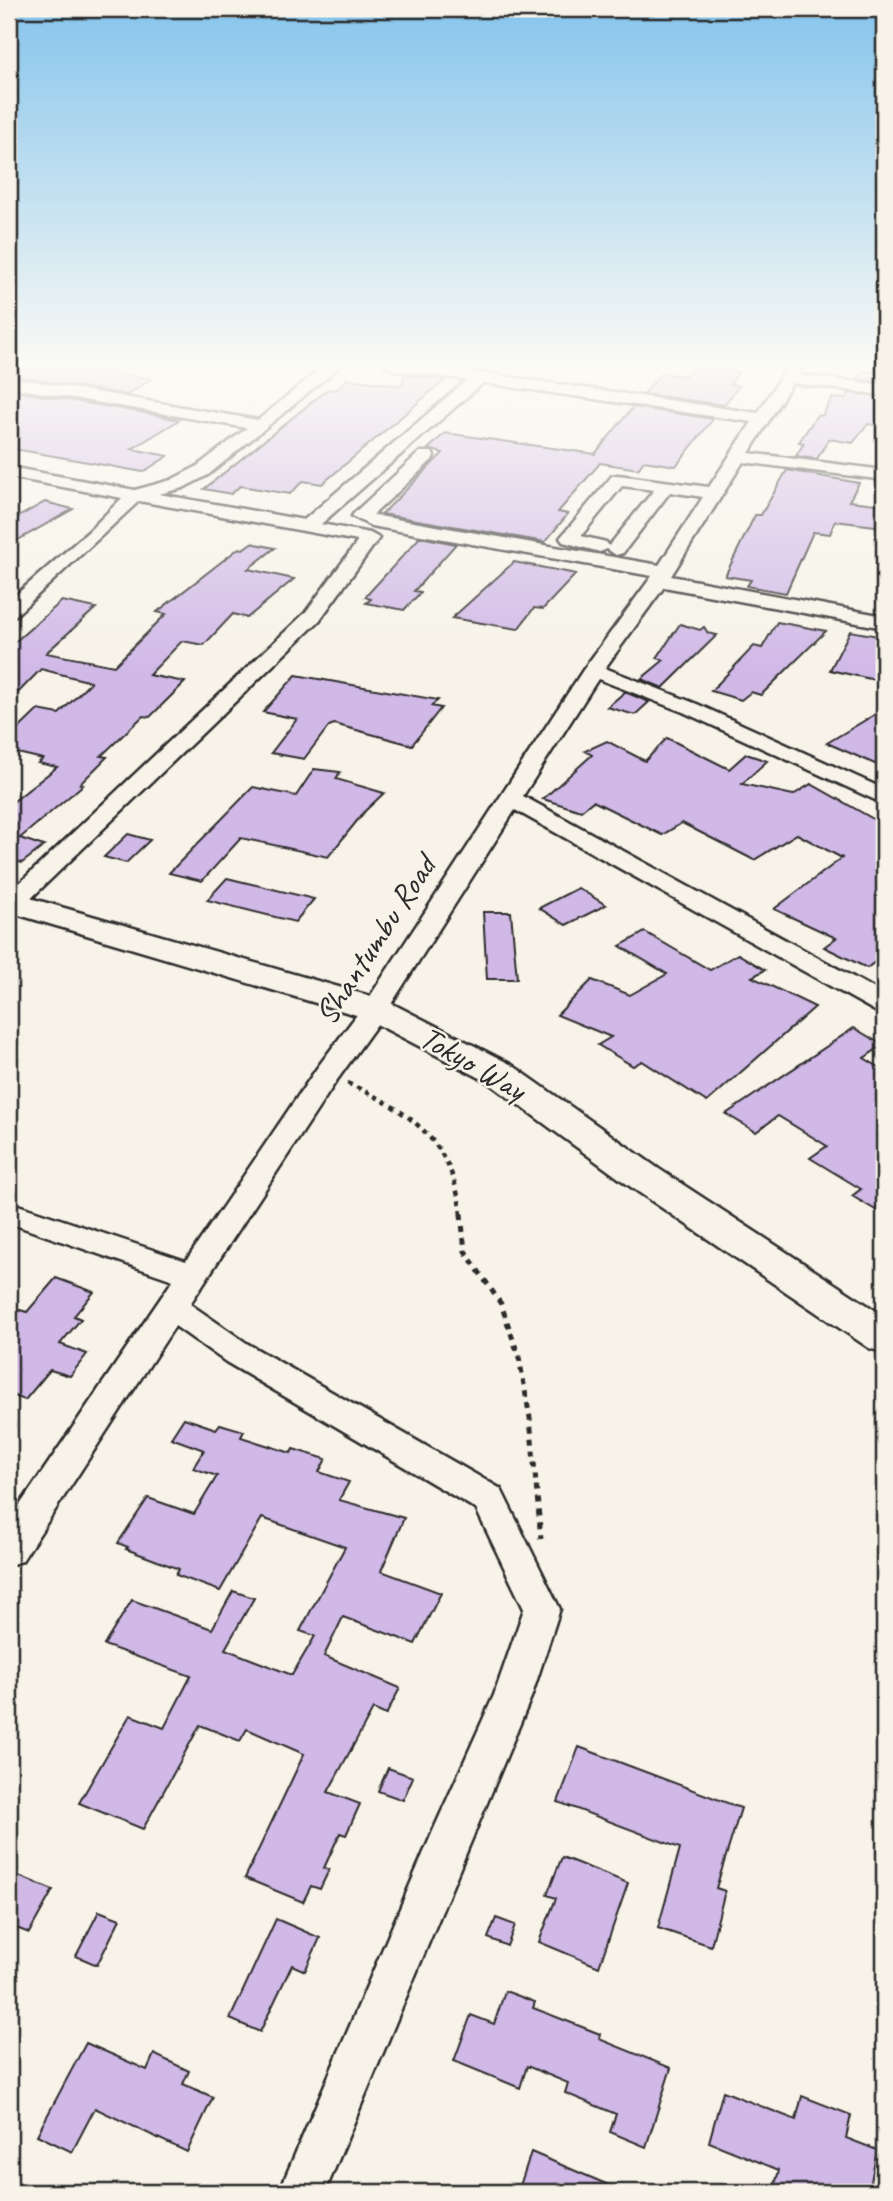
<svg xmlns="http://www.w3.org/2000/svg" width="893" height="2201" viewBox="0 0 893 2201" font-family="Caveat,sans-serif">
<rect width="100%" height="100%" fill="#f7f3e8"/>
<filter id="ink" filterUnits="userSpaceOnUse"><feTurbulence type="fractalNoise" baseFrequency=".0143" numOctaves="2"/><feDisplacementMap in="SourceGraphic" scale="14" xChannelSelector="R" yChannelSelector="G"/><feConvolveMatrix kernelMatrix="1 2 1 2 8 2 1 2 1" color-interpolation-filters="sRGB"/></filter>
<g filter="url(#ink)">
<g fill="#d0b8e7" stroke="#2b2b2b" stroke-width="2">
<polygon points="17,365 69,365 151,379 127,395 9,375 9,370"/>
<polygon points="693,366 739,372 730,384 739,386 724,405 644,394 661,373 684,376"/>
<polygon points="863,371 884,373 884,382 857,379"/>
<polygon points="404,374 445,380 322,484 303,481 290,494 240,486 231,494 204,489 328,389 336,390 347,379 403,386"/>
<polygon points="9,390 151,414 179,420 132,449 168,456 143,472 9,448"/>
<polygon points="849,393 884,397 884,426 868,424 853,443 829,439 817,459 796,456 804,443 799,442 817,415 822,416 832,398 845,399"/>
<polygon points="633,407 713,419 676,466 644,461 638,469 600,463 558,512 568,514 545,542 382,514 443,453 428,449 445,433 595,454"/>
<polygon points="787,470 859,483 849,501 884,505 884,527 835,521 830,534 813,532 786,593 747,586 751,580 725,576 755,515 761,515"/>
<polygon points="45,502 73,509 9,545 9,522"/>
<polygon points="420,537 456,544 414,591 421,592 404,610 366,603 371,599 365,597"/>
<polygon points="251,543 275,548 248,569 294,579 247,618 233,614 204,645 182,641 149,675 185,682 150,717 143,716 101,756 107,757 80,784 83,785 20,838 44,846 22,863 9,859 9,805 57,767 38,763 43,759 9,751 9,738 38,710 59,714 91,682 41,669 9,702 9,647 62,601 96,608 46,653 114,666 166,614 157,612 239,548 243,549"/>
<polygon points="514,562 576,574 543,609 534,608 518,629 452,618"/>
<polygon points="777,622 826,631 761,695 751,692 741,700 711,691 754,646 762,648"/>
<polygon points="680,624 700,630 704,627 708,633 717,635 663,688 641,679 664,660 657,658"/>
<polygon points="850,631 884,637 884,682 830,670"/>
<polygon points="296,675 438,700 431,706 441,708 412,745 334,724 329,726 304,759 271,753 297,719 263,712"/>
<polygon points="625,692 649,702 635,715 607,707"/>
<polygon points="884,709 884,768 827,743"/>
<polygon points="667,738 729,769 746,754 767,761 742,784 793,795 811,784 884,825 884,955 867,968 824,947 836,938 774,909 842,858 797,834 754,860 682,823 662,835 593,801 581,811 543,799 592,755 585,751 607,741 645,761"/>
<polygon points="314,769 340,772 336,779 384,793 365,811 328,857 241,838 202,881 169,873 253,787 296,796"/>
<polygon points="128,834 150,840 126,863 104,857"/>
<polygon points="227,878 314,899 295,922 207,900"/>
<polygon points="578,888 606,905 566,925 539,908"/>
<polygon points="483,912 511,912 517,979 487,979"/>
<polygon points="645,932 710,970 738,954 765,970 752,977 815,1007 707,1102 642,1061 633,1066 598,1045 611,1037 557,1015 592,980 630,995 667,974 620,946"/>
<polygon points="854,1028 883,1045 864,1058 884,1070 884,1215 852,1196 861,1189 810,1158 827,1146 778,1116 756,1132 726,1114"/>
<polygon points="56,1278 94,1292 74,1316 81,1319 60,1344 87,1354 70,1376 50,1370 25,1400 9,1394 9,1323 20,1310 27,1312"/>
<polygon points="184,1418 216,1429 220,1424 244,1431 241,1437 291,1453 293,1449 326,1459 319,1472 349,1482 339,1500 404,1518 381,1571 441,1593 415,1644 343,1617 324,1656 400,1688 386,1715 373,1709 328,1792 360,1804 346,1835 340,1833 324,1868 329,1870 320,1889 311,1886 303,1902 245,1878 304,1754 247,1729 240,1741 200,1725 143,1829 79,1803 130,1715 164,1728 191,1676 104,1645 132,1600 212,1629 233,1591 254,1598 225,1649 292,1675 315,1636 300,1631 345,1547 262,1518 220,1591 176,1575 179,1569 126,1549 128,1547 118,1543 148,1498 194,1514 217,1476 193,1468 204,1450 171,1438"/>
<polygon points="579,1747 741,1808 716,1888 725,1891 711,1946 658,1928 680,1848 558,1802"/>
<polygon points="388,1768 413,1777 403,1800 378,1791"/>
<polygon points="562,1857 628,1883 599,1967 539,1942 556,1898 547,1895"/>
<polygon points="9,1872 53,1890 29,1933 9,1925"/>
<polygon points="99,1911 120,1919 97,1965 76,1956"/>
<polygon points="496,1918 515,1925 507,1946 488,1938"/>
<polygon points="276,1919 320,1938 305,1971 292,1965 260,2032 230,2019"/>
<polygon points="505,1991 535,2002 533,2008 600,2034 599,2039 671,2068 646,2147 610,2132 616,2114 565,2093 568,2083 527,2066 520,2088 454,2061 471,2015 494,2024"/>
<polygon points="86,2043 147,2070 154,2054 189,2071 183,2084 213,2097 187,2152 95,2108 72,2152 37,2135"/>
<polygon points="723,2091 796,2120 802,2096 851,2115 846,2138 877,2150 869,2192 773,2192 779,2170 709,2142"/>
<polygon points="531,2152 625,2192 518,2192"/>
</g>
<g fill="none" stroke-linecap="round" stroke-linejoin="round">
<g stroke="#2b2b2b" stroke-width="5">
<path id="minor" d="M325,365H342L208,475L183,488L159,494L304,520L467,380L392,370L385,365H426L758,413L788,365H803L798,375L884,385V395L792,383L749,453L884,470V480L743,462L671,576L884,616V628L664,587L605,668L697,704L884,789V804L683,712L598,679L523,796L884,994V1013L875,1011L515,810L388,1009L337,1080L190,1304L248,1344L501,1489L560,1609L532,1695L325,2192H279L433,1831L494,1695L524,1609L476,1509L226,1362L175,1326L22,1561L9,1565V1521L173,1280L9,1223V1202L186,1261L317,1068L365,1004L583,670L652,576L371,526L352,516L355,512L420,452H432L434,456L432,460L373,515L659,565L703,497L670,492L623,553L616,555L607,549L600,552L563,542L560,538L612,476L618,475L709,487L752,422L483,383L321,524L370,533L379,538L319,621L21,908L9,910V893L305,613L358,541L139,501L16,615L9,617V601L89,531L122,498L9,477V467L135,490L171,480L196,467L247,428L9,387V377L258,420ZM622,486L654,490L609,546L606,542L581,536Z"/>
</g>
<g stroke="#2b2b2b" stroke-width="5">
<polygon id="major" points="9,892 387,1001 512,1065 659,1169 884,1316 884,1353 869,1348 631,1187 486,1081 363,1017 9,912"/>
</g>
<path stroke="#2b2b2b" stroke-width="4.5" stroke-dasharray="5 5" stroke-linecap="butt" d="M347,1083C410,1111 453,1141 461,1215"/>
<polyline stroke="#2b2b2b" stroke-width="5" stroke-dasharray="6 6" stroke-linecap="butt" points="461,1214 465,1251 501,1304 519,1357 530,1418 541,1539"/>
<use href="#minor" fill="#f7f3e8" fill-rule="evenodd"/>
<use href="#major" fill="#f7f3e8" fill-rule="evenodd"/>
</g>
</g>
<linearGradient id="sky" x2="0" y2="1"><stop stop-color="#85c4ec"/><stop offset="0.54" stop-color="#fbfaf5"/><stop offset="1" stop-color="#fbfaf5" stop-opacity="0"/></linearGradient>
<rect width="893" height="674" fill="url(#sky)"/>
<g text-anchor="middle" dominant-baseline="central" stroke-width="5" stroke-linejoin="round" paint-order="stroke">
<g font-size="33" fill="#2b2b2b" stroke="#f7f3e8">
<text transform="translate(375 940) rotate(-57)">Shantumbu Road</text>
<text transform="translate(473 1063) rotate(30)">Tokyo Way</text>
</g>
</g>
<rect width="893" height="2201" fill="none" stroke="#f7f3e8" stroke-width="35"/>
<rect x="18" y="18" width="858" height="2166" fill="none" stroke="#2b2b2b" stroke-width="2.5" filter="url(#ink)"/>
</svg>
